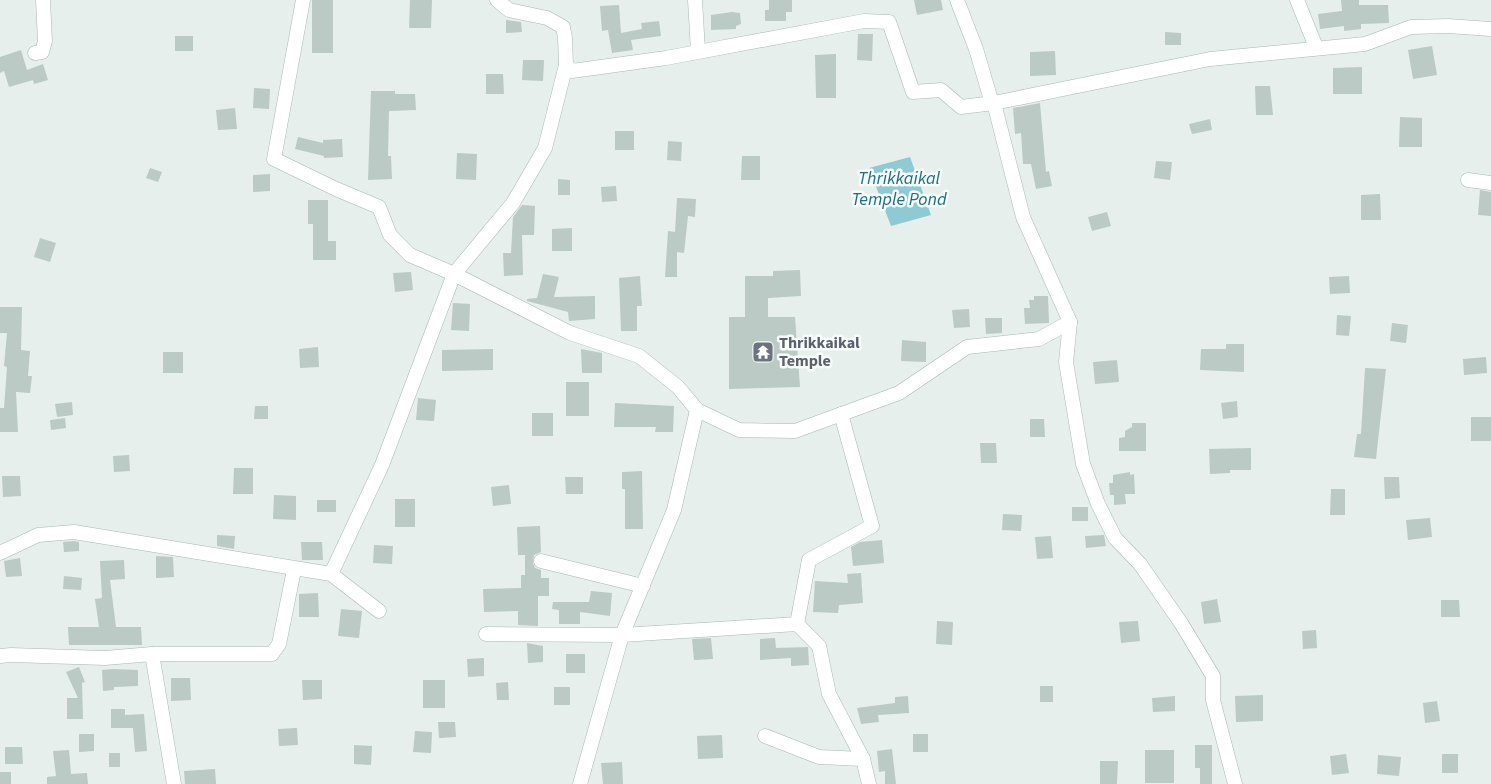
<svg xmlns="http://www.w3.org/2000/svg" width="1491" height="784" viewBox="0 0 1491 784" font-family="'Source Sans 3',sans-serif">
<rect width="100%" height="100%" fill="#e6efeb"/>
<polygon fill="#8ec9d4" points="910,157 931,215 891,226 869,168"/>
<g fill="#bbcac4">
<rect x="312" y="0" width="21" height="53"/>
<polygon points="410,0 432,0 431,28 409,28"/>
<polygon points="769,0 792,0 792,12 786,12 786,21 765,21 765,10 769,10"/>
<polygon points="914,0 941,0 943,10 917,15"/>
<polygon points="1341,0 1359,0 1359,5 1388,5 1389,23 1361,24 1361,29 1344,31 1344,26 1320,29 1318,14 1342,11"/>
<polygon points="619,5 621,33 642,29 641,23 659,21 661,36 631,40 633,50 612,53 608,30 602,31 600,6"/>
<polygon points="732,12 740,13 741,24 736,26 736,29 711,30 711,15"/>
<polygon points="506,20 521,22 522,32 506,33"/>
<polygon points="1165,32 1181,33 1181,45 1165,45"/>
<polygon points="858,34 873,34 872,61 857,60"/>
<rect x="175" y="36" width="18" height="15"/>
<polygon points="1432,46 1437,75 1413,79 1408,50"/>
<polygon points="21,50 27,70 43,64 48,80 34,84 33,80 9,87 4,71 0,73 0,57"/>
<polygon points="1055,51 1056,75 1030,76 1030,52"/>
<polygon points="836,54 836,98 816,98 815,55"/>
<polygon points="523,60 544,60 543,81 522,80"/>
<polygon points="1362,67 1362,94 1333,94 1333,68"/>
<polygon points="486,74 503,74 504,94 486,94"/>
<polygon points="1255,86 1270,86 1273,115 1256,115"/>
<polygon points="254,88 270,89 269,109 253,108"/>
<polygon points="371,91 395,91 395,94 415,94 416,110 389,111 388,156 391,156 392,179 368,180"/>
<polygon points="1040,103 1046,172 1049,171 1052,186 1036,189 1031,164 1023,164 1021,133 1015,134 1013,108"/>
<polygon points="235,108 237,129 218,130 216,110"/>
<polygon points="1400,117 1422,118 1422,147 1399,147"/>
<polygon points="1210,119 1212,130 1192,134 1189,124"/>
<rect x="615" y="131" width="19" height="19"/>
<polygon points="298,137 323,143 323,140 342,139 343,157 324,158 324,156 295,149"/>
<polygon points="668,141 682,142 681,161 667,160"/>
<polygon points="457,153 477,154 476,180 456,179"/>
<polygon points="742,156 760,156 760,180 741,180"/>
<polygon points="1156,161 1172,162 1170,180 1154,178"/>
<polygon points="150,168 162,172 158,182 146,178"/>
<polygon points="270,174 270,191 253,192 253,175"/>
<polygon points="558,179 570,180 570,195 558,195"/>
<polygon points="616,186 617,201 602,202 601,187"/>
<polygon points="1480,190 1491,192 1491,216 1478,215"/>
<polygon points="1380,194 1381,220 1361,220 1361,195"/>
<polygon points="677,198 696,199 695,217 688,216 684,253 677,252 677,277 665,277 668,231 675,232"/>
<polygon points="308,200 328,200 328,241 336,241 336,260 313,260 313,224 308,224"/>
<polygon points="522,205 535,206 534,235 522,235 523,275 504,276 503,253 511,253 513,217"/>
<polygon points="1107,212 1111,226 1092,231 1088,217"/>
<polygon points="572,228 572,251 552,251 552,229"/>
<polygon points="40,238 56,243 50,262 34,257"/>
<polygon points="800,270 801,296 768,298 768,317 795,317 800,387 729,389 729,317 745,317 745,276 773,276 773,271"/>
<polygon points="411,272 413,290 395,292 393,273"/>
<polygon points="543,274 559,277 554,297 595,296 595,319 569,321 568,312 527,301 527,299 537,298"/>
<polygon points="640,276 642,306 637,306 637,331 621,331 619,278"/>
<polygon points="1349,276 1350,293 1330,294 1329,277"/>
<polygon points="1034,296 1048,296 1049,323 1025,324 1024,308 1030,308 1029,300 1034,300"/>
<polygon points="453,303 470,304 469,331 451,330"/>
<polygon points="0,307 22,307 21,350 30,351 28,376 32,376 30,393 16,392 18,432 0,432 0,408 4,408 7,367 4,366 7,333 0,333"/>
<polygon points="969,309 970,327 954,328 952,310"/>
<polygon points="1337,315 1351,316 1349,336 1336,335"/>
<polygon points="985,318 1002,318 1002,333 986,334"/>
<polygon points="1392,323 1408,325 1406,343 1390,341"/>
<polygon points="902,340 926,342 926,362 901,361"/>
<polygon points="1226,344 1244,344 1244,372 1200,370 1201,349 1226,349"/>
<polygon points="318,347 319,367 300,368 299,349"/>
<polygon points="493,349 493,370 442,371 442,350"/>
<polygon points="581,349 602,353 602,373 582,373"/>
<rect x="163" y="352" width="20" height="21"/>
<polygon points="1486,357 1487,373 1464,375 1463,359"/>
<polygon points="1117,360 1119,382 1095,384 1093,362"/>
<polygon points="1365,368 1386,369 1376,459 1354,457 1357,434 1361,434"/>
<rect x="566" y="382" width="23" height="34"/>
<polygon points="418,398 436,400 434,421 416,420"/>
<polygon points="1237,401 1238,417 1223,419 1221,403"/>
<polygon points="72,402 73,415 57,417 55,404"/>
<polygon points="615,403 674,406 673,432 655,432 656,427 614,427"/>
<polygon points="255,406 268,406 268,419 254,419"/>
<rect x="532" y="413" width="21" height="23"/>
<rect x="1471" y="417" width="20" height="24"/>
<polygon points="65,418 66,428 51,430 50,420"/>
<polygon points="1030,419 1044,419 1045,437 1030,437"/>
<polygon points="1132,423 1146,423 1146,451 1119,451 1119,438 1125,437 1125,431 1132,427"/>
<polygon points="980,443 996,443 997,463 981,463"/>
<polygon points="1251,448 1251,470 1230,470 1230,473 1210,474 1209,449"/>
<polygon points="129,455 130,471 114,472 113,456"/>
<polygon points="234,468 253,468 253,494 233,494"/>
<polygon points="642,471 643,529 625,529 625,489 622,489 622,472"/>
<polygon points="1130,472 1130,475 1134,474 1135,494 1125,494 1126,504 1114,505 1114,495 1110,495 1109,483 1113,483 1113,475"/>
<polygon points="2,476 20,476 21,496 3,497"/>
<polygon points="565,477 583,477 583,494 566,494"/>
<polygon points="1384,477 1399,477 1400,498 1385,499"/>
<polygon points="509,485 511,504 493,506 491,487"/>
<polygon points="1331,489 1345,489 1345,515 1330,515"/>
<polygon points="274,495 296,496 296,520 273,519"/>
<rect x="395" y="499" width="20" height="28"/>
<rect x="317" y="500" width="19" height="12"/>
<rect x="1072" y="507" width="16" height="14"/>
<polygon points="1003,514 1022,515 1021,531 1002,530"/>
<polygon points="1430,518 1432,537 1408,540 1406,520"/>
<polygon points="540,526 541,552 534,555 533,563 535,568 541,570 541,578 549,578 549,596 538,596 538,626 518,625 518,611 484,612 483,589 521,588 521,575 525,575 525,555 518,555 517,527"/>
<polygon points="217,535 235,536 234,549 217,546"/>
<polygon points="1104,535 1106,546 1086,548 1085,536"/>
<polygon points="1051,536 1053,558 1037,559 1035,537"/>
<polygon points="882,540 884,563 853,566 851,547 860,542"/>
<polygon points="74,541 79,542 79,551 64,552 63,542"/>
<polygon points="301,542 322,542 323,560 302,560"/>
<polygon points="374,545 393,546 392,564 373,563"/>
<polygon points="156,556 173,557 174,577 156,578"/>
<polygon points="20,558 22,576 6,577 4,561"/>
<polygon points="124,560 125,579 110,580 116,627 141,627 142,645 69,645 68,627 99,627 95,599 102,598 100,561"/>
<polygon points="861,573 863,603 839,605 838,613 813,612 815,581 848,583 847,574"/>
<polygon points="64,576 82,578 81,590 63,589"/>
<polygon points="591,591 612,593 610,616 580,612 580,624 559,624 559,610 552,609 553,602 589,602"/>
<polygon points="318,593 319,617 299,617 299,594"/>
<polygon points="1217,599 1221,622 1204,624 1201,602"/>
<polygon points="1441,600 1459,600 1460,617 1441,617"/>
<polygon points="341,609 362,611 359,638 338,636"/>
<polygon points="937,621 953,622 952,645 936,644"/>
<polygon points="1138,621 1140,641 1121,643 1119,622"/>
<polygon points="1316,630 1317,648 1303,649 1302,631"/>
<polygon points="711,638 713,659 694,660 692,639"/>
<polygon points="775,638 776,648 808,647 809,665 791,666 791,658 760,660 760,639"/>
<polygon points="527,643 543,646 543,662 528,663"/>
<rect x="566" y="654" width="19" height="19"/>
<polygon points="484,658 484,676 468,677 467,659"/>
<polygon points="79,667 85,682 82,683 83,719 67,719 67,698 78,698 66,672"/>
<polygon points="113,669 138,670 138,686 114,687 114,690 103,691 102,670"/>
<polygon points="171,678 190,678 191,700 171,701"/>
<polygon points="302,680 322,680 322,699 303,700"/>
<rect x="423" y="680" width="22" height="28"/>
<polygon points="508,682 509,700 497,700 496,683"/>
<rect x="1040" y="686" width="13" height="16"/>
<rect x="554" y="687" width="16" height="18"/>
<polygon points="1263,695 1263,721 1236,722 1235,696"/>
<polygon points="908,696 909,713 878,715 879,722 861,724 857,708 895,703 895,697"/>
<polygon points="1175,696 1175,711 1153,712 1152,698"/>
<polygon points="1437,701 1440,721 1425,723 1423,703"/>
<polygon points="111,709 125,709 125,715 144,714 147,751 135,752 133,728 111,728"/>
<polygon points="438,722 455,722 456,737 439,738"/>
<polygon points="297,728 298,745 279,746 278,729"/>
<polygon points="415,731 432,732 431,753 413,752"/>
<polygon points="79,734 94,734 94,751 79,752"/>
<rect x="913" y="734" width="15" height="18"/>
<polygon points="722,735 723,758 698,759 697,736"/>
<polygon points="354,745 372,746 371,765 354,764"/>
<polygon points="1195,745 1212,745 1212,784 1200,784 1200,768 1195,768"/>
<polygon points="5,747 22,747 23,764 5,764"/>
<polygon points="892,749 896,784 885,784 885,771 879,772 877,751"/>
<polygon points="69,750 71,774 87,773 88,784 47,784 47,777 56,776 53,751"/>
<rect x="1145" y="750" width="29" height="33"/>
<rect x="109" y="753" width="11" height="14"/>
<polygon points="1346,754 1349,773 1332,775 1330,756"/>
<rect x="1442" y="754" width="16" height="19"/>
<polygon points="1378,755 1401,757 1399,776 1377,774"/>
<polygon points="1100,761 1118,761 1117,784 1100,784"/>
<polygon points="622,762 623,784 603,784 601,763"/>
<polygon points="215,769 216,784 185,784 184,771"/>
<rect x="0" y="772" width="11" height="12"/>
</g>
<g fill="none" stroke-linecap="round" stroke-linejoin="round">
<g stroke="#a8b8b2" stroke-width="15">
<g id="minor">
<polyline points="303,0 274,159 336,189 379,207 390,235 410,255 454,274 570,333 639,356 678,387 697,410 674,510 622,635 486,634"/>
<polyline points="695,0 698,51"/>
<polyline points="957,0 976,49 991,100 994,103 1023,217 1070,322 1066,362 1083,464 1098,504 1115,538 1140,564 1181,623 1213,676 1213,700 1235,784"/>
<polyline points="1297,0 1316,47"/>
<polyline points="35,53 42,52 45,41 43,0"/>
<polyline points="566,65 572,71 666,58 864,21 889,22 913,92 941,90 961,107 994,103 1210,59 1365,44 1411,27 1448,26 1491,29"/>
<polyline points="1468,180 1491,183"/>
<polyline points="697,410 739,430 795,431 899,393 967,347 1039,339 1070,322"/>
<polyline points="0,553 38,535 74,532 331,574 379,611"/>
<polyline points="541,561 643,586"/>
<polyline points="331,574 382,465 454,274 513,203 545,148 566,65 565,38 563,27 547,18 509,10 497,0"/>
<polyline points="797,624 819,646 829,694 863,759"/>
<polyline points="152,654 272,654 279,644 294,570"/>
<polyline points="0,656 11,655 105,658 152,654 174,784"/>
<polyline points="765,736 819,757 863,759 869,784"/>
<polyline points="580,784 622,635 797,624 809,560 872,526 841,414"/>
</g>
</g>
<use href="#minor" stroke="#fff" stroke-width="14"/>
</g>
<defs>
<g id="temple-square" transform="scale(1.125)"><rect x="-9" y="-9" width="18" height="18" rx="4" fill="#6b7280" stroke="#f7fbf9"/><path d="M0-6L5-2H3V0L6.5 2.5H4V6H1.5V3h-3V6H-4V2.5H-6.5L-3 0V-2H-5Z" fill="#fff"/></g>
</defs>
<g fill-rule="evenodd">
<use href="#temple-square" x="763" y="352"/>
</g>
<g text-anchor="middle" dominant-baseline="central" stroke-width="5" stroke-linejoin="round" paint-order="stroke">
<g font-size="16" font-weight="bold" fill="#5b616d" stroke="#f7fbf9" text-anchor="start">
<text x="779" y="343">Thrikkaikal<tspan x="779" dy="18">Temple</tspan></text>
</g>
<g font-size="18" font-style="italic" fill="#1c6f80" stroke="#f7fbf9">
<text x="899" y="178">Thrikkaikal<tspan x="899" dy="21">Temple Pond</tspan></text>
</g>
</g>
</svg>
